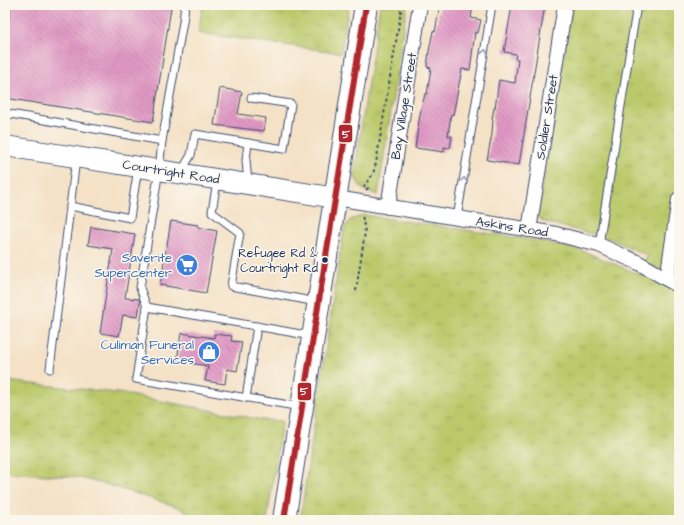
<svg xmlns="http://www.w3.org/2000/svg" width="684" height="525" viewBox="0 0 684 525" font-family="'Architects Daughter',sans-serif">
<defs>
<pattern id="grass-tufts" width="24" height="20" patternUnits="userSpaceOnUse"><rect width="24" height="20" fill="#bbc96b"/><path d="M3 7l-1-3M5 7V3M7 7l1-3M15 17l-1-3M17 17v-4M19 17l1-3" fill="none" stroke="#a0ad5f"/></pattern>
<pattern id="building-back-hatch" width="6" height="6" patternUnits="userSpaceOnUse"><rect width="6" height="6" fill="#e199c5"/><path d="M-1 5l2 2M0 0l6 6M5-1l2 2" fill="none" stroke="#b67da3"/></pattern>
</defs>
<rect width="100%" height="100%" fill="#fbf7ec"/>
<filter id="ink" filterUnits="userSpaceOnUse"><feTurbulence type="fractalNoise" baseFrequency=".025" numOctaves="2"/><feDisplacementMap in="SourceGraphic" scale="8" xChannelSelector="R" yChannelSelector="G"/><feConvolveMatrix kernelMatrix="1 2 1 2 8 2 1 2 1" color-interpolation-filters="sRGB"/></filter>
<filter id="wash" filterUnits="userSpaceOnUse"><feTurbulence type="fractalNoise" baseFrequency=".012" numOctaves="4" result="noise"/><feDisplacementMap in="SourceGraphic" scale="16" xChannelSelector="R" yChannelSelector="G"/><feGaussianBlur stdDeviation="0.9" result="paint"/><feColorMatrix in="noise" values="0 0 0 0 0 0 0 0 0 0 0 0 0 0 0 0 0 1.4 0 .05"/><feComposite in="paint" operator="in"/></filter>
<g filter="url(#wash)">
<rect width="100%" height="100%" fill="#f4e1c6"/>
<g fill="url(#grass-tufts)" stroke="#6b7c64">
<polygon points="203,5 349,5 341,53 198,33"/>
<polygon points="380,5 407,5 378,195 362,189 354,176"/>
<polygon points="572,5 679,5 679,520 300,520 344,229 350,220 364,215 540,241 583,251 636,273 648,256 612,239 545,222 537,217"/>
<polygon points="5,381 118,393 263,420 282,421 267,520 201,520 178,507 109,485 76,477 5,472"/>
</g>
<g id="blocks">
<g fill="url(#building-back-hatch)">
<polygon points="11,5 150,5 171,8 153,122 5,98 5,44"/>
<polygon points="440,5 473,5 471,18 481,20 478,33 475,32 470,70 462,69 453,115 451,114 448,136 452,136 450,148 444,147 444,152 415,148 420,114 425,94 427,94 431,68 427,67 429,51 433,31 435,32"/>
<polygon points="512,5 545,5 519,165 487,160 492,134 493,119 492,119 494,108 495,108 499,80 515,83 518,59 515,59 516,54 504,52"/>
<polygon points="220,88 242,92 238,114 266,118 264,131 214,125"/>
<polygon points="171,221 198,225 198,227 217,231 206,293 160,285"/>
<polygon points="91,227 135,234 125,298 139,299 140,302 138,317 123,315 119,336 100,333 113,249 88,245"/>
<polygon points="181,333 214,338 214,334 232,336 231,341 242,342 237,371 227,369 225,384 205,381 208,366 177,361"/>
</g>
</g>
</g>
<g filter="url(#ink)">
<use href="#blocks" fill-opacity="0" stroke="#3c4a6e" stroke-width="1"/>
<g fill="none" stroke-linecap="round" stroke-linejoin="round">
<g stroke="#3c4a6e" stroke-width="9">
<g id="lane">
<polyline points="5,113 162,141 159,170 140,288 147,307"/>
<polyline points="162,141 183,22 185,5"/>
<polyline points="248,143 284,149 291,104 251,98"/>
<polyline points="181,172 191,155 195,134 248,143 246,160 248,183"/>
<polyline points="217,181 212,212 240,233 231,286 317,302"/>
<polyline points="70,206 130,218 138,168"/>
<polyline points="457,218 492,5"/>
<polyline points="599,245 637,5"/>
<polyline points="50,369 76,159"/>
<polyline points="246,398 257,326"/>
<polyline points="301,407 136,379 147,307 312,336"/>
</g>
</g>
<g stroke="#3c4a6e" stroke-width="16">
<g id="street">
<polyline points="336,198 556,234 599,245 639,263 679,286"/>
<polyline points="388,207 420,5"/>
<polyline points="529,230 565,5"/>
<polyline points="667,279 679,199"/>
</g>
</g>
<g stroke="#3c4a6e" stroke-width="22">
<polyline id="secondary" points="5,146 336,198"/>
</g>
<g stroke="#3c4a6e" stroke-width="24">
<polyline id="primary" points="284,520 366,5"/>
</g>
<g stroke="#3c4a6e" stroke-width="2" stroke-dasharray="3 3" stroke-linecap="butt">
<polyline points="366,190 368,188 364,186 373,174 376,163 402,5"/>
<polyline points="356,291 365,232 362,214"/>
</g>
<use href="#lane" stroke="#fff" stroke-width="7"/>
<use href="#street" stroke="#fff" stroke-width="14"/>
<use href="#secondary" stroke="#fff" stroke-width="20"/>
<use href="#primary" stroke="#fff" stroke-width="22"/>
<g stroke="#fbf7ec" stroke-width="9">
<polyline id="bus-1" points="284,520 366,5"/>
</g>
<use href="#bus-1" stroke="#af272f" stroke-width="6"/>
</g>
<defs><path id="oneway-chevron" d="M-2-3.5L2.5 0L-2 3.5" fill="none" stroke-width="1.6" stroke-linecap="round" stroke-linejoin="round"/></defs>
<g stroke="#8d97ae">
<use href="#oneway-chevron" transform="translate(485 52) rotate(-81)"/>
<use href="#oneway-chevron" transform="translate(464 180) rotate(-81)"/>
</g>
</g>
<defs>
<g id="supermarket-disc" transform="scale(1.15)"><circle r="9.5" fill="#3f7fe0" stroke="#fbf7ec"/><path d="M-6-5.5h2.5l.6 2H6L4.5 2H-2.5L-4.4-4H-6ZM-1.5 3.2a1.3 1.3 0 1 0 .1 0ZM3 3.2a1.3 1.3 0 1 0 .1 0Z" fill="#fff"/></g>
<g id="shop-disc" transform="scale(1.15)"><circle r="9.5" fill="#3f7fe0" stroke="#fbf7ec"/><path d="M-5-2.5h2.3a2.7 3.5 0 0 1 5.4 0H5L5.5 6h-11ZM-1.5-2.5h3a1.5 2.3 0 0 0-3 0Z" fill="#fff"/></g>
</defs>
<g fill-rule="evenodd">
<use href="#supermarket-disc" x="187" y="265"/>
<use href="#shop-disc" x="209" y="352"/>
</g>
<circle fill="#1b2f5e" stroke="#fbf7ec" stroke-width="1.5" cx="325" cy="260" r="3.5"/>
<g text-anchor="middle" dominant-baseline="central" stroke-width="3" stroke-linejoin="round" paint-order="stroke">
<g font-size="12" fill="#1b2f5e" stroke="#fbf7ec" text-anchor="end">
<text x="318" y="253">Refugee Rd &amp;<tspan x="318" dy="15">Courtright Rd</tspan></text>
</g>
<g font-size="13" fill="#1b2f5e" stroke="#fbf7ec">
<text transform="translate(404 106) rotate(-81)">Bay Village Street</text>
<text transform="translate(547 117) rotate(-81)">Soldier Street</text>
<text transform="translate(171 172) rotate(9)">Courtright Road</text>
<text transform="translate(512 227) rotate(9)">Askins Road</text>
</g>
<g font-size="13" fill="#366cbe" stroke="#fbf7ec" text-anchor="end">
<text x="172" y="258">Saverite<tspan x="172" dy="15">Supercenter</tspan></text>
<text x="194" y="345">Culiman Funeral<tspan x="194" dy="15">Services</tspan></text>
</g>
</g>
<g stroke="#fbf7ec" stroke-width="1.5">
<rect x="338" y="124" width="15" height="19" rx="4" fill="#af272f"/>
<rect x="297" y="382" width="15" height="19" rx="4" fill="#af272f"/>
</g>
<g font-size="11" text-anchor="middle" font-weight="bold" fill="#fff">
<text x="346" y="138">5</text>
<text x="304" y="395">5</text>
</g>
<rect width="684" height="525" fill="none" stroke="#fbf7ec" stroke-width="20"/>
</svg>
